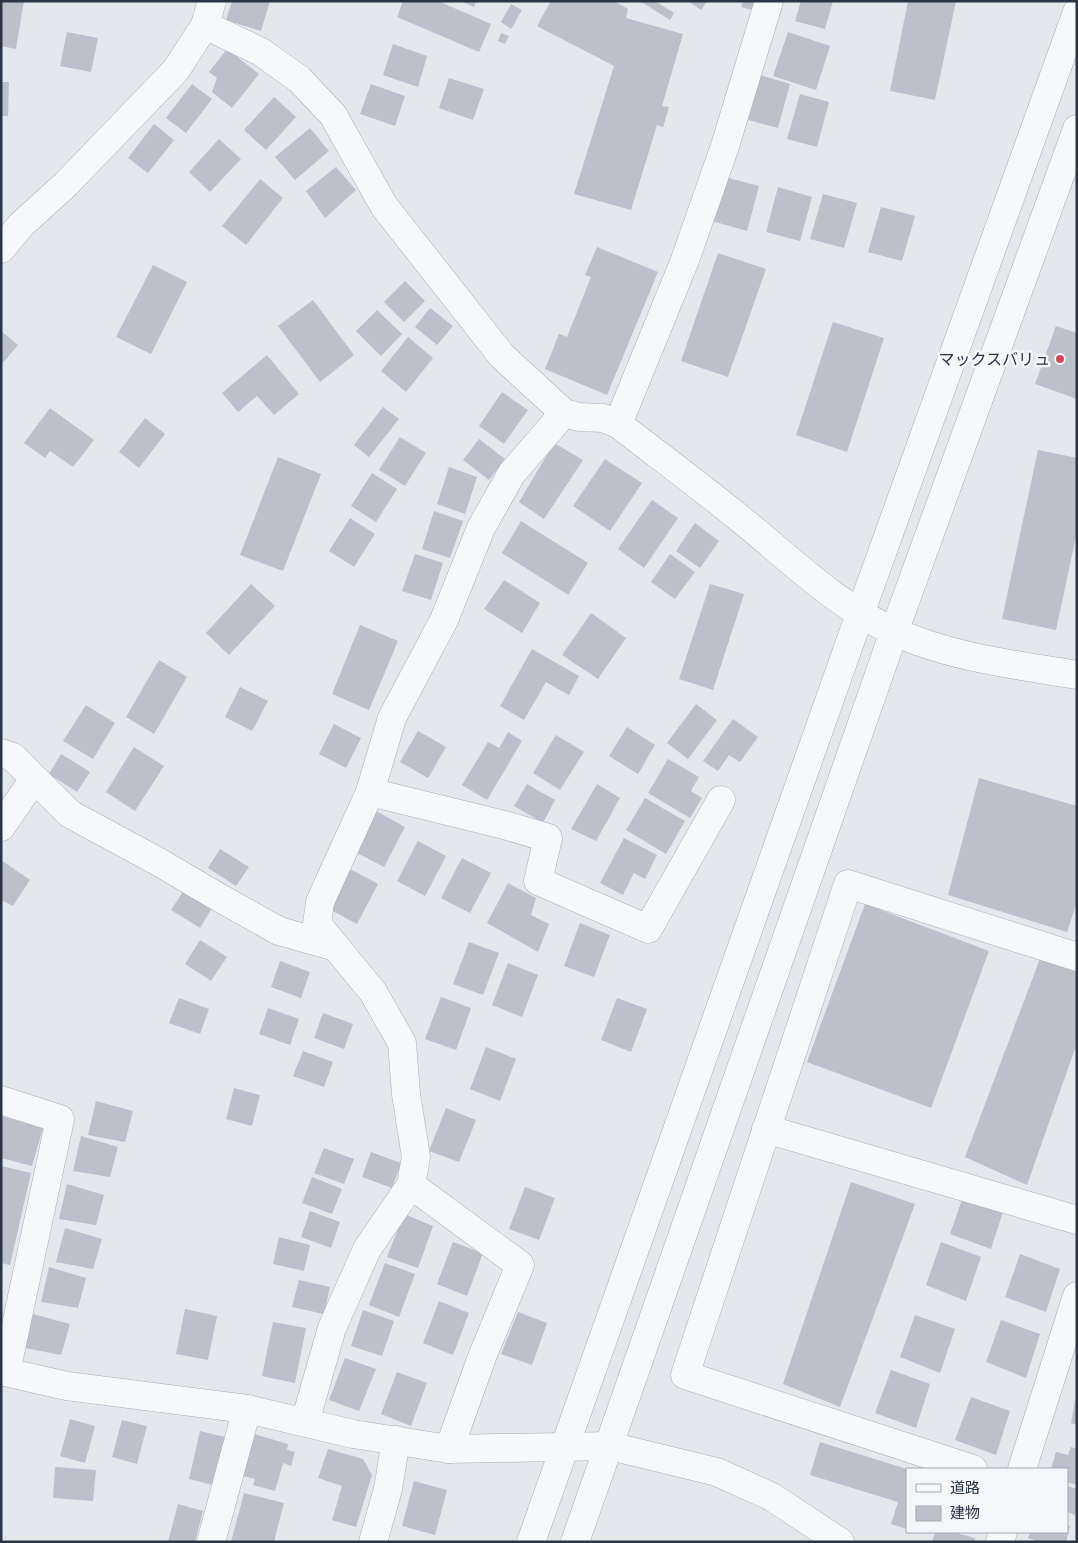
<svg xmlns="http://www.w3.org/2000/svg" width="1078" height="1543" viewBox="0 0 1078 1543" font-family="Raleway,'Noto Sans JP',sans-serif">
<rect width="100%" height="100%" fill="#e4e7ec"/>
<g fill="#bbc0ca">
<polygon points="1,1 24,1 16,49 1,46"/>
<polygon points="232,1 270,1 261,31 226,20"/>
<polygon points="403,1 438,1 491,24 479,52 397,17"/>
<polygon points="461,1 476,1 474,7"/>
<polygon points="551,1 614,1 628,9 626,18 683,34 662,106 669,107 663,127 657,125 631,210 574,194 614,66 537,26"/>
<polygon points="640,1 655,1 674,13 670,20"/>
<polygon points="688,1 707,1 701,10"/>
<polygon points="743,1 755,1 752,10 741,7"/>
<polygon points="801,1 833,1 825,29 795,21"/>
<polygon points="908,1 956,1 935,100 890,91"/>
<polygon points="511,4 522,10 511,29 501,22"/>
<polygon points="67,32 98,38 91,72 60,66"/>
<polygon points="788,32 830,46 816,90 773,76"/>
<polygon points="501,33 509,36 505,44 498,41"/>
<polygon points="393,44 427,56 418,87 383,75"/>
<polygon points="227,49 259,74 232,108 212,92 217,78 209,72"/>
<polygon points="760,75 790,84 778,128 748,120"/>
<polygon points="449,78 484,89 473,120 439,108"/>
<polygon points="1,82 9,82 8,116 1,116"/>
<polygon points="192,84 212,99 186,133 166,118"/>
<polygon points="371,84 405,96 395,126 360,114"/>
<polygon points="800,94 829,102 817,147 787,139"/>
<polygon points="274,97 296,117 266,150 244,130"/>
<polygon points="154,124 174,140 148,173 128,158"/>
<polygon points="310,128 329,151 295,180 275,157"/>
<polygon points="219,139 241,159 210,192 189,172"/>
<polygon points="336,167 356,190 325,218 306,191"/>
<polygon points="725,177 759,186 747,231 712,221"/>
<polygon points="260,179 283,198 246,245 222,226"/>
<polygon points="778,187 812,197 800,241 766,232"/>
<polygon points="823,194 857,203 844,248 810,239"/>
<polygon points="881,207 915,216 902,261 868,252"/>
<polygon points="597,247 658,272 607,395 545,369 559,334 567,337 591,277 585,275"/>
<polygon points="718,253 766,269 728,377 681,361"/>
<polygon points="153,265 187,282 151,354 116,337"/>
<polygon points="405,281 425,301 404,322 384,302"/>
<polygon points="313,300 354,355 320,382 278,326"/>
<polygon points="430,308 453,326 437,345 415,327"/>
<polygon points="377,310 402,334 381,356 356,331"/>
<polygon points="833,322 884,338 847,452 796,435"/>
<polygon points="1056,326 1077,333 1077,399 1035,384"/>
<polygon points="1,331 18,345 1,365"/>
<polygon points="408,337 433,358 406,392 381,371"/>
<polygon points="267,355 299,394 274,415 257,396 238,412 222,393"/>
<polygon points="502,392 528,410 504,444 479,426"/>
<polygon points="383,407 399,419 369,457 354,445"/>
<polygon points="50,408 94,440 73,467 50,451 45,458 24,443"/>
<polygon points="145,418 165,434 139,468 119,452"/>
<polygon points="400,437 426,453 405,486 379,470"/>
<polygon points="479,439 505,459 489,480 463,460"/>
<polygon points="554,443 583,460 544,519 519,502"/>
<polygon points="1038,450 1077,458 1077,532 1056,630 1002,619"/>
<polygon points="278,457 321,474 283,571 240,555"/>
<polygon points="605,459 642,483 610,531 573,506"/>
<polygon points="449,467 477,477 465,514 437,504"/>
<polygon points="372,473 397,489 376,522 351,506"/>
<polygon points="652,500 678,518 644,568 618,549"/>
<polygon points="434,511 463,521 450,558 422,549"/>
<polygon points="350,518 375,534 354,567 329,551"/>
<polygon points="521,521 588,563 568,595 502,553"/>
<polygon points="695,523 719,541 700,568 676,551"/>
<polygon points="415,554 443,563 431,600 402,591"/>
<polygon points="670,554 695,572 675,599 651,582"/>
<polygon points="504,580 540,603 522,633 484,609"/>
<polygon points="251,584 275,606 229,655 206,633"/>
<polygon points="710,584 744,594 713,690 679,679"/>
<polygon points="591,613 626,638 598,679 562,655"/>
<polygon points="360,625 398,641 369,710 332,694"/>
<polygon points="532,649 579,676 569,695 546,682 524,720 500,706"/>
<polygon points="159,660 187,677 154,734 126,717"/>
<polygon points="240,687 268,701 252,731 225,717"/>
<polygon points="696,704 717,720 688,759 667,743"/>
<polygon points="86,705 115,723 93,759 63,741"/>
<polygon points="733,719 758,737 740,762 729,755 718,771 703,761"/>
<polygon points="334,724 361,738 346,768 319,754"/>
<polygon points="627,727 655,745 638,774 609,756"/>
<polygon points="418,731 446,747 428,778 400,762"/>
<polygon points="508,732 522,741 487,800 462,785 488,742 499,748"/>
<polygon points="556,735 584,752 560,790 533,773"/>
<polygon points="134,747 164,766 135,811 106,792"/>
<polygon points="61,754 90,772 77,792 49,774"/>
<polygon points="668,759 699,777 691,791 702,798 690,818 648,793"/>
<polygon points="979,778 1077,806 1077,902 1067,932 948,895"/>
<polygon points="527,784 555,800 543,823 514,806"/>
<polygon points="597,784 620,798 596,841 571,829"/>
<polygon points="645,798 685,821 666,854 626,830"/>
<polygon points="376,811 405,827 384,867 355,852"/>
<polygon points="624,838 657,855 645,879 634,873 623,895 600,883"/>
<polygon points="418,841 446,856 425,896 397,881"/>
<polygon points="220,849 249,867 236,886 208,868"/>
<polygon points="462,858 491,873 470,913 441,898"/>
<polygon points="1,860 30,880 13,906 1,900"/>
<polygon points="350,869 378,884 357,924 329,909"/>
<polygon points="508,883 536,898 531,915 549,924 538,952 487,923"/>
<polygon points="184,890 212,908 200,928 171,910"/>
<polygon points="865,904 989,951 931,1108 807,1062"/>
<polygon points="580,923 610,935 594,977 564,966"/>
<polygon points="200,940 227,957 211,981 185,964"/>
<polygon points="469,942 499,953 483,995 453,984"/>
<polygon points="1041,956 1077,966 1077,1043 1027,1185 965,1157"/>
<polygon points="280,961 310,972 301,998 271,987"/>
<polygon points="508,963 538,975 522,1017 492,1005"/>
<polygon points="441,997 471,1008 456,1050 425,1039"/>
<polygon points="179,998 209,1009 200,1034 169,1023"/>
<polygon points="617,998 647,1009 631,1052 601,1040"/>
<polygon points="268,1008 299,1019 290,1045 259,1034"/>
<polygon points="323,1013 353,1024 344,1049 314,1038"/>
<polygon points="486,1047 516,1059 500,1101 470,1089"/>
<polygon points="303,1051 333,1062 324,1087 293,1076"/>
<polygon points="234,1088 260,1095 252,1126 226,1119"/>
<polygon points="96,1101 133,1111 125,1142 88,1135"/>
<polygon points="446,1108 476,1120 459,1162 429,1151"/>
<polygon points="1,1116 43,1128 32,1166 1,1158"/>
<polygon points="81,1136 118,1147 110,1177 73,1171"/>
<polygon points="324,1148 354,1159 344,1184 314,1173"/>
<polygon points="371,1152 401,1163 392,1188 362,1177"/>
<polygon points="1,1166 31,1173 10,1265 1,1263"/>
<polygon points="312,1177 342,1189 332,1214 302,1203"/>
<polygon points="851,1182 915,1204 840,1407 783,1384"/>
<polygon points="67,1184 104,1195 96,1225 59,1219"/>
<polygon points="525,1187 555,1198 539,1240 509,1229"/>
<polygon points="965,1191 1005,1206 991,1249 950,1234"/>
<polygon points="310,1211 340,1222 331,1248 301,1237"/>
<polygon points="404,1214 433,1226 418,1268 387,1257"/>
<polygon points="65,1228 102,1239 93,1269 56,1262"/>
<polygon points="279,1237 310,1245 304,1271 273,1264"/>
<polygon points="453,1242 483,1253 467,1296 437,1284"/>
<polygon points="941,1242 981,1257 966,1301 926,1285"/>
<polygon points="1020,1254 1060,1269 1046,1312 1005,1297"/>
<polygon points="385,1263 415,1274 399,1317 369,1305"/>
<polygon points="49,1267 86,1278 78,1308 41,1302"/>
<polygon points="299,1280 330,1287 324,1314 292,1307"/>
<polygon points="439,1301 469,1313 453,1355 423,1343"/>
<polygon points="185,1309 217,1316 208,1360 176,1354"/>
<polygon points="363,1310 394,1321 382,1356 351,1346"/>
<polygon points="518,1312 547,1323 532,1365 501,1354"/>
<polygon points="33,1314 70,1324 61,1355 25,1348"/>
<polygon points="915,1315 955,1329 940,1373 900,1357"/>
<polygon points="1001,1320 1040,1334 1026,1378 986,1362"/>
<polygon points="273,1322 306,1328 295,1383 262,1376"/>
<polygon points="345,1358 376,1369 359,1411 329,1400"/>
<polygon points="891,1370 930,1384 916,1428 875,1413"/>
<polygon points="397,1372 427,1383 411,1426 381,1414"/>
<polygon points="1076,1396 1077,1396 1077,1425 1071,1423"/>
<polygon points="971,1397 1010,1411 996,1455 955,1440"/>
<polygon points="70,1419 95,1426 85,1463 60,1456"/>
<polygon points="122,1420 147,1426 137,1464 112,1457"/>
<polygon points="200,1431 225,1437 213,1485 189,1479"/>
<polygon points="254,1434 288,1444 287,1450 295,1452 291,1466 283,1463 275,1491 253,1485 255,1479 243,1476"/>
<polygon points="820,1442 907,1469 907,1529 891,1524 898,1502 810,1475"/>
<polygon points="1071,1447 1077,1449 1077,1485 1067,1482 1067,1469 1051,1469 1056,1452 1068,1455"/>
<polygon points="328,1449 363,1459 372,1475 356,1527 332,1520 342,1486 318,1478"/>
<polygon points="55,1467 96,1470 93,1501 53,1498"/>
<polygon points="414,1481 447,1490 435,1535 402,1526"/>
<polygon points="1067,1486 1077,1489 1077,1508 1075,1515 1067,1512"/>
<polygon points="244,1493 284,1503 274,1542 231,1542"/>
<polygon points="178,1504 203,1511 195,1542 168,1542"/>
<polygon points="1067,1525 1070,1526 1066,1542 1039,1542 1028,1538 1030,1532 1067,1532"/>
<polygon points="935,1532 953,1532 975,1538 974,1542 932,1542"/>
</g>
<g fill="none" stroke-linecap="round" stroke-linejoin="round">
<g stroke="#a9aeb7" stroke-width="29">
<g id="minor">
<polyline points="205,25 212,1"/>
<path d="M1,249L21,225L66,184L176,70L205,25L261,52L299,79L333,115L384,206L502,356L564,413L579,417L603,418L618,424C658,455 699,485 738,517C788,557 834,604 893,631C949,657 1016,665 1077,675"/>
<polyline points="618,424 685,260 725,146 769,1"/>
<polyline points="1,753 13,757 70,814 157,861 220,898 279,931 336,947"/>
<polyline points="370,792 508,826 548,838 538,881 648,929 721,800"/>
<polyline points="1,827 34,779"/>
<polyline points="1,1100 60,1119 6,1372"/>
<polyline points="766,1129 1077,1220"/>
<polyline points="1,1371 67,1386 247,1409 353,1434 449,1449 610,1446 717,1472 772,1497 840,1542"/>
<polyline points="305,1422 332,1328 367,1249 411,1185"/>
<polyline points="449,1449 482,1357 520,1265 411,1185 416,1157 406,1094 402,1043 373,992 317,924 320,902 370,792 392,718 444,620 481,528 512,473 564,413"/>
<polyline points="973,1469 685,1375 848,884 1077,957"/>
<polyline points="1022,1469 1077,1296"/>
<polyline points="211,1542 247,1409"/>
<polyline points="373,1542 388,1489 396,1440"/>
<polyline points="531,1542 860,614 1077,12"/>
<polyline points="575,1542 894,632 1077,129"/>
<polyline points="1000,1542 1003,1532"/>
</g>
</g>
<use href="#minor" stroke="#f7f8fa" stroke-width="28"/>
</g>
<circle fill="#d1495b" stroke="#f4f6f9" stroke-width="2" cx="1060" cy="359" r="5"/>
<g text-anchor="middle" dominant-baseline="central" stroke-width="5" stroke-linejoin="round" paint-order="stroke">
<g font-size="16" fill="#2b3445" stroke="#f4f6f9" text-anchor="end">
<text x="1050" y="359">マックスバリュ</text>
</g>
</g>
<rect width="1078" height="1543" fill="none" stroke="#2b3445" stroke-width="5"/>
<rect x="906" y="1468" width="162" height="65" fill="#f4f6f9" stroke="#a4a8b1"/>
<rect x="916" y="1484" width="25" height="8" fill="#f7f8fa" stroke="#a4a8b1"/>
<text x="950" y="1493" font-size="15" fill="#2b3445">道路</text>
<rect x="916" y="1506" width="25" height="15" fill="#bbc0ca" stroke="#a4a8b1"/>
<text x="950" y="1518" font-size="15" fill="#2b3445">建物</text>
</svg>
